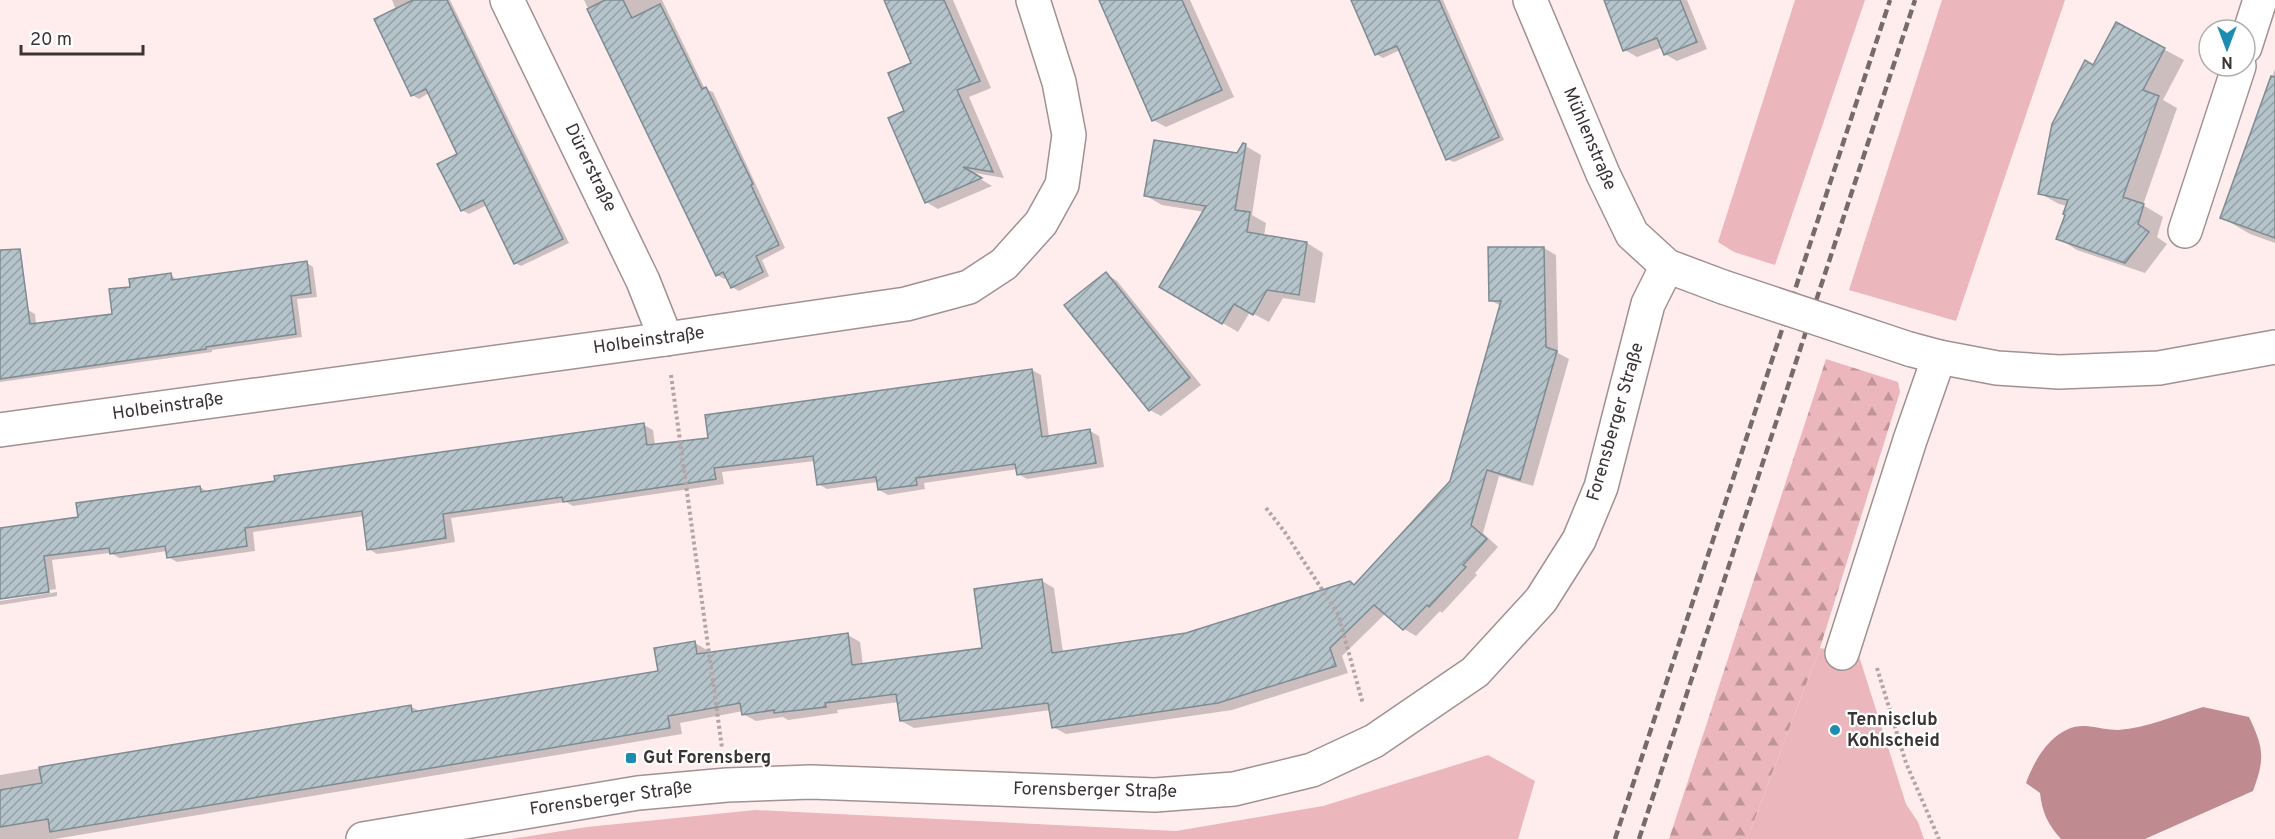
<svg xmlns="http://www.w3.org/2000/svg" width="2275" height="839" viewBox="0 0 2275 839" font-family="Overpass,sans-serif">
<defs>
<pattern id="forest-firs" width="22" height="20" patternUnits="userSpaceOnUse" patternTransform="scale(1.5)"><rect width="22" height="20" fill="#ebb6bc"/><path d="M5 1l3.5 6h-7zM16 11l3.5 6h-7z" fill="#c0959a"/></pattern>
<pattern id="building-hatch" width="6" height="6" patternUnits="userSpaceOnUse" patternTransform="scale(1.5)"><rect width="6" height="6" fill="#b5c4cb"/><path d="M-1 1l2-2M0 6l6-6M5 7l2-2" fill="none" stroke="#94a0a6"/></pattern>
</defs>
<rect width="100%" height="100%" fill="#ffedee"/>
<g fill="#ebb6bc">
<polygon points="1795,0 1865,0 1775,265 1734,252 1718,242"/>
<polygon points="1942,0 2065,0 1956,321 1849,290"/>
<polygon points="1820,648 1859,656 1906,804 1918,822 1924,839 1747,839"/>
<polygon points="1488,755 1535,781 1518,839 511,839 587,827 755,810 1176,831 1323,806"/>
</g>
<polygon fill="url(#forest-firs)" points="1826,359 1898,382 1900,392 1820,648 1747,839 1669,839"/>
<path fill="#bf8b91" d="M2203,707L2249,717C2264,748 2265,759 2253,791L2145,839H2061C2048,825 2042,812 2040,793L2026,783C2035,758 2055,724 2086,726C2097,727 2108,730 2118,730C2147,728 2176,715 2203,707Z"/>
<g fill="#0003">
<polygon points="392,0 450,0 569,243 521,266 515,263 487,205 469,214 462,210 459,155 429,93 419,99 412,95 396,10"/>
<polygon points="584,0 662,0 705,89 713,92 785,248 762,260 769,276 739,291 732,287 727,277 724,279 717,275"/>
<polygon points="886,0 953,0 991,88 969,97 1004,178 969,172 992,186 938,209 926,202 906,112 913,64"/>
<polygon points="1101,0 1190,0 1234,97 1166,127 1153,120"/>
<polygon points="1352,0 1443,0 1504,140 1454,162 1447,159 1400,50 1383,58 1376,54"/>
<polygon points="1605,0 1687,0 1707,49 1677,61 1665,54 1663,47 1637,57 1625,50"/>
<polygon points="2116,24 2184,60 2163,100 2177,108 2143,205 2163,217 2157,237 2167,244 2145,273 2077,250 2058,238 2067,214 2067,206 2059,204 2039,193 2093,67"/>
<polygon points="2275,69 2275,243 2250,234 2221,217"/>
<polygon points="1244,145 1261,155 1252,215 1266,223 1264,236 1307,243 1323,253 1315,303 1283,298 1269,322 1250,312 1238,332 1161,287 1205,212 1162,205 1146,196 1238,155"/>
<polygon points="1544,248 1556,255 1558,353 1569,359 1533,486 1499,476 1483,533 1498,547 1475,573 1477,575 1442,613 1440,611 1416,636 1404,629 1386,613 1342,656 1348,673 1232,710 1066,734 1053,727 1051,710 914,728 901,721 899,702 837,710 838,713 788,720 783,717 756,721 743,714 743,711 680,723 682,734 55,839 0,839 0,775 410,706 421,712 659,672 695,643 707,650 708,654 848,635 860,642 863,665 984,649 1042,581 1054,588 1063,653 1186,634 1349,582 1355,586 1451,482 1501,306 1490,300"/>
<polygon points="307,263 313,267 317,297 297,299 302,337 212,350 212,352 0,382 0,314 28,310 35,314 36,324 114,315 131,289 171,275 178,281"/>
<polygon points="1106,274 1117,281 1201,385 1161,416 1150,410"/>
<polygon points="1032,370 1041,375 1049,437 1090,431 1099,436 1104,467 1027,479 1018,474 1018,469 924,483 925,489 888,495 879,490 878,482 827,489 818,484 815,461 722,472 724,484 573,506 566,502 451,518 455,542 399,551 377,554 369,549 364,516 253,532 255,551 177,562 168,557 167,551 120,558 110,553 52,560 56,589 0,598 0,529 80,518 200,487 208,492 644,425 653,430 655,445 710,439"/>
<polygon points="57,592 57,596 0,605 0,601"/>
</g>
<g fill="url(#building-hatch)" stroke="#7d8c92" stroke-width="1.5">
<polygon points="413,0 447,0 563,239 514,264 483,200 461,211 437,164 457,154 426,89 411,96 374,19"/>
<polygon points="605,0 623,0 632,18 660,4 702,89 706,87 753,184 751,185 779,245 756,256 763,272 731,288 723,272 716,276 587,9"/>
<polygon points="884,0 944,0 980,81 957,90 993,172 963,167 982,178 925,203 888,118 904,111 888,73 911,63"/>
<polygon points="1099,0 1182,0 1222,90 1152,121"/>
<polygon points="1351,0 1439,0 1499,137 1446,160 1397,46 1375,55"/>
<polygon points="1604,0 1680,0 1697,42 1664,55 1657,38 1623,51"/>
<polygon points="2116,22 2165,48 2143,90 2159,96 2123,197 2144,204 2138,224 2149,232 2125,263 2056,239 2065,215 2063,214 2068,200 2038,194 2052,124 2085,60 2093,65"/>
<polygon points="2271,76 2275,77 2275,238 2220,218"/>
<polygon points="1154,140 1237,153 1243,143 1246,144 1235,210 1250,212 1247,232 1307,242 1299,295 1267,290 1253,315 1234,304 1222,324 1159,287 1206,206 1144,196"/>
<polygon points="1488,247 1544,247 1546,347 1557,351 1520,480 1487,470 1471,525 1487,539 1463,565 1466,567 1429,607 1427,605 1403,630 1374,605 1330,648 1336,666 1218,703 1052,728 1048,703 900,721 896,694 825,703 826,707 774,713 774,710 742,715 740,703 668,716 670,728 50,832 48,819 0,827 0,790 42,783 39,767 411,705 412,712 658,671 654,648 695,641 697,654 848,633 852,665 982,648 974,589 1042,579 1052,653 1186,633 1350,581 1354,585 1450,481 1501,301 1489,301"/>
<polygon points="20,249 30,324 112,314 109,289 130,287 129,279 171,273 172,280 307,261 311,293 291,296 296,334 206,347 206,349 0,379 0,250"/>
<polygon points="1106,272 1190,378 1149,411 1064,305"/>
<polygon points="1032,369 1042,437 1090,429 1096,463 1017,475 1015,464 916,478 917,485 878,490 876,477 817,485 813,456 714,468 716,479 563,502 562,497 443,514 446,538 367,550 362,511 245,528 247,546 167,558 165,546 110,554 109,548 44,556 49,592 0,599 0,528 78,517 76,503 200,486 201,492 275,481 274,476 644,423 647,445 708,438 705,415"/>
</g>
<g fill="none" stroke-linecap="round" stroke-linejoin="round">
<g stroke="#a19192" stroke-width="36">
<g id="minor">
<polyline points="507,0 643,281 666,339"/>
<polyline points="1530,0 1603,174 1632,234 1667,266 1723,287"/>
<polyline points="2245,47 2260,0"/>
<polyline points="2185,231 2239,66"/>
<polyline points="1909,349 1939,357 1997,368 2059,372 2159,368 2275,347"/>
<polyline points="0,430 666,339 906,304 969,287 1004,264 1041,223 1062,185 1069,135 1059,82 1033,0"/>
<polyline points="1842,653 1910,440 1939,357"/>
<polyline points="363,839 638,793 727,785 811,782 1155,795 1234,789 1312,770 1374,741 1475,672 1541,600 1579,540 1601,487 1648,304 1667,266"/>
</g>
</g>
<g stroke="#b3a5a6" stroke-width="4" stroke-dasharray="3 3" stroke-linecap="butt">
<polyline points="671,375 722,748"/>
<polyline points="1266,508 1284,531 1338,614 1363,704"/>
<polyline points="1877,668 1906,763 1939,839"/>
</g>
<use href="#minor" stroke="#fff" stroke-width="33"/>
<g stroke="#766b6c" stroke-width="4.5" stroke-dasharray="9 4.5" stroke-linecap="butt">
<polyline points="1615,839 1890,0"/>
<polyline points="1639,839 1915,0"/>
</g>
<g stroke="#a19192" stroke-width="36" stroke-linecap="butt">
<polyline id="minor-bridge" points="1723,287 1909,349"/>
</g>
<use href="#minor-bridge" stroke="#fff" stroke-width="33"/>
</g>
<g fill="#1d8cb1" stroke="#fff" stroke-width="2">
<circle cx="1835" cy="730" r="6"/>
<rect x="625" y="752" width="12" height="12" rx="3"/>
</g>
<g text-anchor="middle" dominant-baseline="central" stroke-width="4.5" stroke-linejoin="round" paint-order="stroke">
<g font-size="18" fill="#3b3435" stroke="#fff">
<text transform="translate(1589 139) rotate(67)">Mühlenstraße</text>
<text transform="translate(590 168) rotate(64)">Dürerstraße</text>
<text transform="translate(649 341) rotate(-8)">Holbeinstraße</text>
<text transform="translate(168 407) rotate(-8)">Holbeinstraße</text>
<text transform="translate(1616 422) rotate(-74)">Forensberger Straße</text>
<text transform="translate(1095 791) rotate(1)">Forensberger Straße</text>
<text transform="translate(611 799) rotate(-8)">Forensberger Straße</text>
</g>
<g font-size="18" font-weight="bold" fill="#3b3435" stroke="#fff" text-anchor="start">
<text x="1847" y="720">Tennisclub<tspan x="1847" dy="21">Kohlscheid</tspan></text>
<text x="643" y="758">Gut Forensberg</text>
</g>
</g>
<g transform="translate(2227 48) rotate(180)"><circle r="28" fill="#ffffff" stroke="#b1aeae" stroke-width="1.5"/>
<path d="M0-4.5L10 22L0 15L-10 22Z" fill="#1d8cb1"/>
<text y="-9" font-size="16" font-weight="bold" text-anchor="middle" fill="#3b3435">N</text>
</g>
<path d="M21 45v9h122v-9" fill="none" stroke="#3b3435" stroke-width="3"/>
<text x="30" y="45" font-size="18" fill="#3b3435" stroke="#ffffff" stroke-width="4.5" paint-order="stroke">20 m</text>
</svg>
